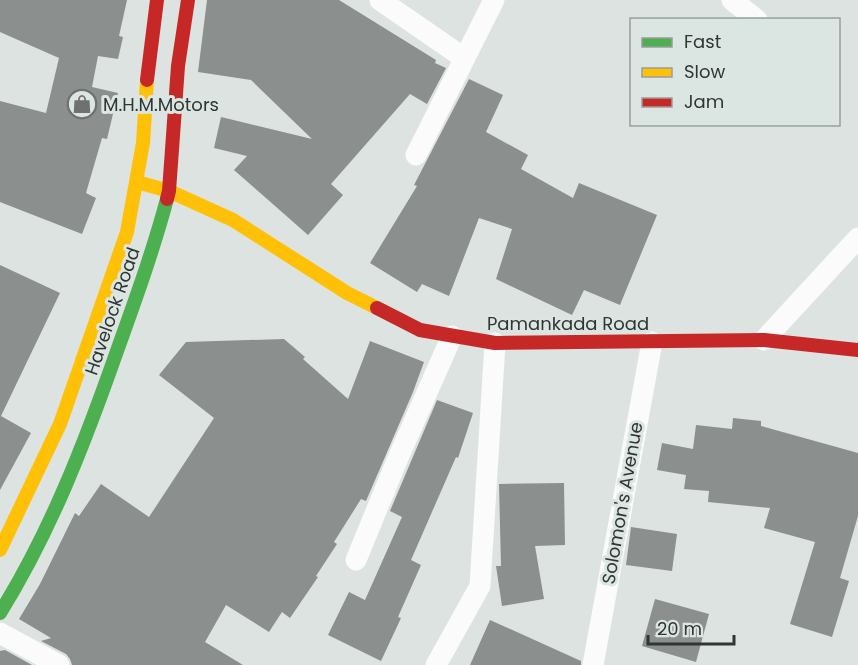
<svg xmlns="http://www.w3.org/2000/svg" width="858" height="665" viewBox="0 0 858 665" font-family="Poppins,sans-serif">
<rect width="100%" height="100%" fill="#dde3e1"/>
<g fill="#8b8f8e">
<polygon points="0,0 127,0 119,36 123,37 118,59 98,56 92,87 118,93 107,139 102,138 86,193 96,198 82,234 0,202 0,101 46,113 59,58 0,32"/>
<polygon points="207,0 339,0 436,60 435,63 446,68 427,104 410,94 331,184 343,195 308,235 234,170 247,156 214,148 221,117 312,139 251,80 198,72"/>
<polygon points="469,79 503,95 486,132 528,155 521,169 573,198 579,183 657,215 620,305 584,290 572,315 496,279 512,229 479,218 449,296 422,284 417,292 370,263 417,186 414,185"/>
<polygon points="0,265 60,293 1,416 31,433 0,490"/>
<polygon points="284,339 305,357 303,359 348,399 370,341 424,362 413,392 366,501 361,499 334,542 337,544 316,576 318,577 290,618 282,612 269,632 226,605 205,642 243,665 72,665 70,659 66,654 41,641 51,638 19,619 40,584 75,513 79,516 101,484 149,517 214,418 159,375 186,342"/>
<polygon points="437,400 473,413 458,458 456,457 411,560 421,565 398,617 401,618 381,661 328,635 349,592 365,600 402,517 390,511"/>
<polygon points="733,418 761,421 761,426 858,453 858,516 840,578 849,581 832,637 790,624 815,542 764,528 770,508 708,502 709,491 684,489 686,475 657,470 662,443 693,449 696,425 732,429"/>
<polygon points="564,483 565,545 535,546 544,599 502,606 496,566 501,566 499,484"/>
<polygon points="631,527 677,534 672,571 626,565"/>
<polygon points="655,599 709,614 696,662 642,646"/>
<polygon points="490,620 581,661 581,665 470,665"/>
<polygon points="5,650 32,665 0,665 0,651"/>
</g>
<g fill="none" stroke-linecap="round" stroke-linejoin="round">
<g stroke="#fafbfa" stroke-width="21">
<polyline points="380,0 464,58"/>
<polyline points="732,0 757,20"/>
<polyline points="416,155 494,0"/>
<polyline points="764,340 858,238"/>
<polyline points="356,560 398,458 452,336"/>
<polyline points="0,633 59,665"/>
<polyline points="436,665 480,586 495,343"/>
<polyline points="593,665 652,342"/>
</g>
<path stroke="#4caf50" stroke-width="14" d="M0,613C51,531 85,442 117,351C135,301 153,251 167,199"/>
<g stroke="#ffc107" stroke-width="14">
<polyline points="137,182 169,191 233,220 347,293 377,308"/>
<polyline points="0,550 60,424 127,232 143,143 147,80"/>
</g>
<g stroke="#c62828" stroke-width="14">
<polyline points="147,80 157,0"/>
<polyline points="167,199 169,191 178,66 188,0"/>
<polyline points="377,308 420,330 495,343 764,340 858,350"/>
</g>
</g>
<defs>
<g id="shop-ring" transform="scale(1.5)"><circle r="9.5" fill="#dbe5e2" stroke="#6d7270" stroke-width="1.5"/><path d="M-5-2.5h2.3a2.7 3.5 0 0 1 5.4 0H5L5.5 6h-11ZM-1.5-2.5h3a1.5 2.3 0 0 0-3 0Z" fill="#6d7270"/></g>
</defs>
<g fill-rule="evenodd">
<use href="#shop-ring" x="82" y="104"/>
</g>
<g text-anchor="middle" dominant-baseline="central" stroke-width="6" stroke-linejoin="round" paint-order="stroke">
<g font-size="18" fill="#313533" stroke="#dbe5e2" text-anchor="start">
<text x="103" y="104">M.H.M.Motors</text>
</g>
<g font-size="18" fill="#313533" stroke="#dbe5e2">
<text transform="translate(112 311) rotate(-71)">Havelock Road</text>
<text x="568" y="323">Pamankada Road</text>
<text transform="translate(622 503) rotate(-80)">Solomon's Avenue</text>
</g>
</g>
<rect x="630" y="18" width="210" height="108" fill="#dbe5e2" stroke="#979f9c" stroke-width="1.5"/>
<rect x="642" y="38" width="30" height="9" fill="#4caf50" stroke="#979f9c" stroke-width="1.5"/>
<text x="684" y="48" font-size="18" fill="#313533">Fast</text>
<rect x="642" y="68" width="30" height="9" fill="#ffc107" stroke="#979f9c" stroke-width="1.5"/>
<text x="684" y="78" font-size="18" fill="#313533">Slow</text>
<rect x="642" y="98" width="30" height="9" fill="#c62828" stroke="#979f9c" stroke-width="1.5"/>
<text x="684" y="108" font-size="18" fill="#313533">Jam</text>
<path d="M648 635v9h86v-9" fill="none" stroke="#313533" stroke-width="3"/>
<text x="657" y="635" font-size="18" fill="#313533" stroke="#dbe5e2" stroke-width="4.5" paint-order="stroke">20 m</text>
</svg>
